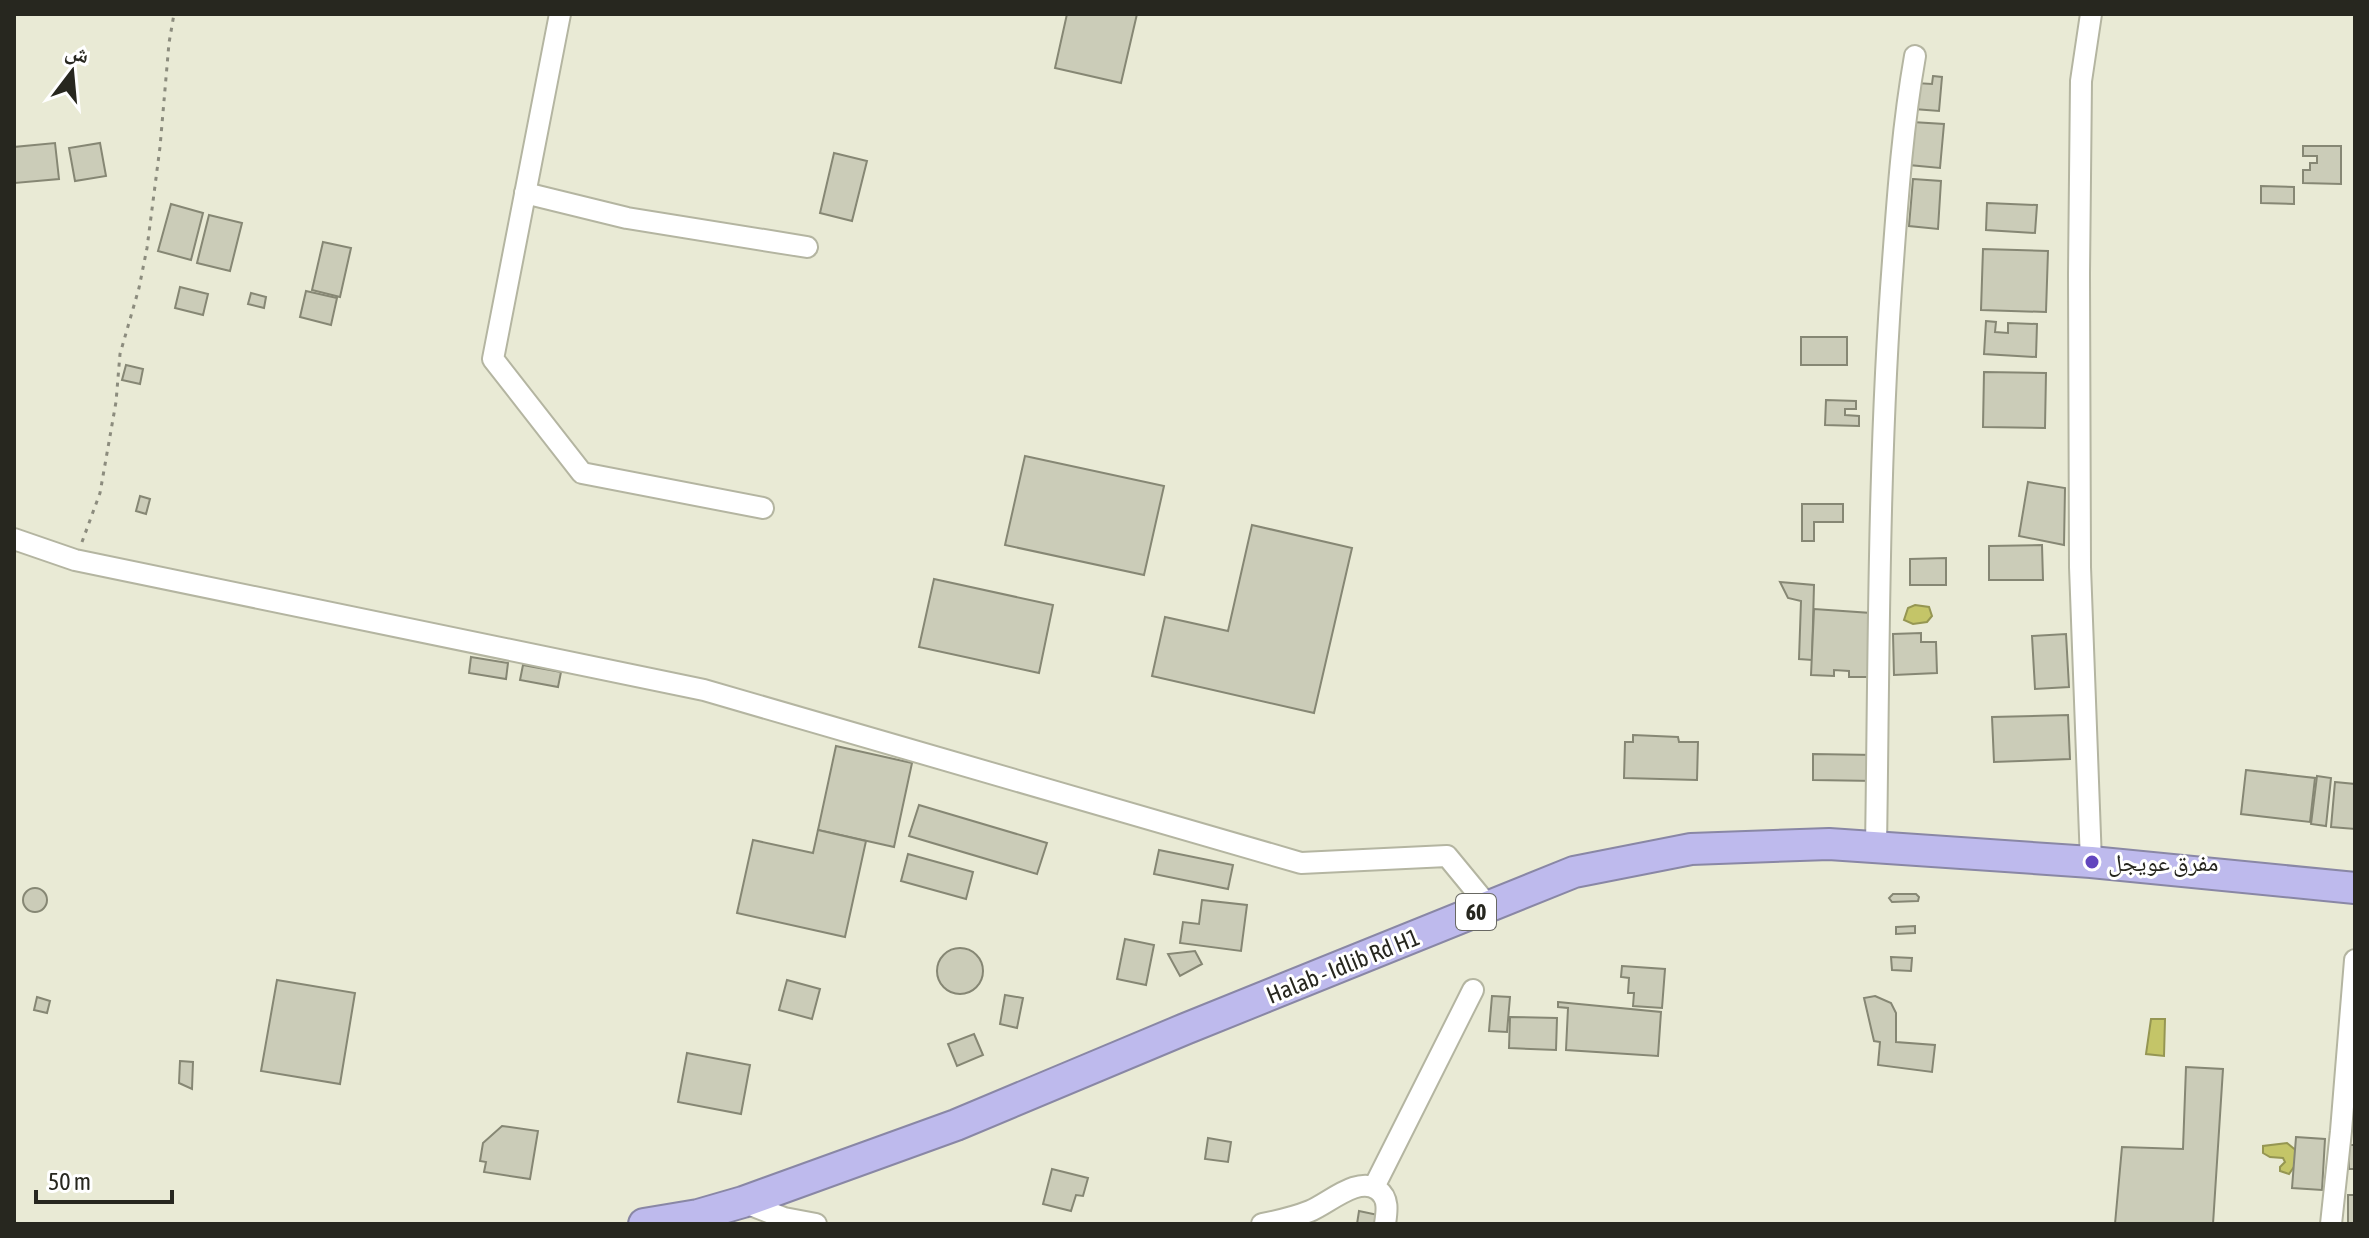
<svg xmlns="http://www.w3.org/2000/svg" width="2369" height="1238" viewBox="0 0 2369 1238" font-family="'Asap Condensed','Noto Naskh Arabic',sans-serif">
<rect width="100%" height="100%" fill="#e9ead5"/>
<g fill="#c4c568" stroke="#959652" stroke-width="2">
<polygon points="1915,605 1929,607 1932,616 1927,622 1913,624 1904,620 1908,608"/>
<polygon points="2151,1019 2165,1019 2164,1056 2146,1054"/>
<polygon points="2287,1143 2298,1152 2298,1161 2289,1174 2280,1171 2280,1167 2285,1162 2283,1158 2270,1157 2263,1153 2263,1146"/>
</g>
<g fill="#cbccb8" stroke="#868774" stroke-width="2">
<polygon points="1067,14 1137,14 1121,83 1055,68"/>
<polygon points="1933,76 1942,77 1939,111 1914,109 1916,83 1932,84"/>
<polygon points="1912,122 1944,124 1940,168 1909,165"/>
<polygon points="55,143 59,179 15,183 14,147"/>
<polygon points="100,143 106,176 75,181 69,148"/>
<polygon points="2303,146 2341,146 2341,184 2303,183 2303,170 2310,170 2310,163 2317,163 2317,156 2303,156"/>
<polygon points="834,153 867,161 852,221 820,213"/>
<polygon points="1913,179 1941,181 1938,229 1909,226"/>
<polygon points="2261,186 2294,187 2294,204 2261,203"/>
<polygon points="1987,203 2037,205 2035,233 1986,230"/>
<polygon points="171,204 203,213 191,260 158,251"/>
<polygon points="209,215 242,223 230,271 197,263"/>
<polygon points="323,242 351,248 340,297 312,290"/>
<polygon points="1983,249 2048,251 2046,312 1981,310"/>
<polygon points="180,287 208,294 203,315 175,308"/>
<polygon points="306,291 337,298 331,325 300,317"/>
<polygon points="251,293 266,297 264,308 248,304"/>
<polygon points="1986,321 1996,322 1995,332 2008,333 2008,323 2037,324 2036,357 1984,354"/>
<rect x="1801" y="337" width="46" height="28"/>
<polygon points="126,365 143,369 140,384 122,380"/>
<polygon points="1984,372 2046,373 2045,428 1983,427"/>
<polygon points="1826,400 1856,401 1856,409 1845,409 1845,415 1859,416 1859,426 1825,425"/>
<polygon points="1025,456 1164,486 1144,575 1005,545"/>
<polygon points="2028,482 2065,488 2064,545 2019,536"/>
<polygon points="140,496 150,499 146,514 136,511"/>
<polygon points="1802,504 1843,504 1843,522 1814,522 1814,541 1802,541"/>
<polygon points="1252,525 1352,548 1314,713 1152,676 1165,617 1228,631"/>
<polygon points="2042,545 2043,580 1989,580 1989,546"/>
<polygon points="1946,558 1946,585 1910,585 1910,559"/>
<polygon points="934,579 1053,605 1039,673 919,647"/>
<polygon points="1780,582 1814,585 1812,660 1799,659 1801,601 1788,598"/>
<polygon points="1814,609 1871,613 1870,677 1849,677 1849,671 1834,670 1834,676 1811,675"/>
<polygon points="1921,633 1921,642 1936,642 1937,673 1894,675 1893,634"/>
<polygon points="2066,634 2069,687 2035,689 2032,636"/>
<polygon points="471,657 508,663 506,679 469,673"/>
<polygon points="523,665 561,672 558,687 520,680"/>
<polygon points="2068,715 2070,759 1994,762 1992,717"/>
<polygon points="1633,735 1678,737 1679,742 1698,742 1697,780 1624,778 1625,742 1633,742"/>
<polygon points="836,746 912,763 894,847 818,830"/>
<polygon points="1813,754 1875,755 1875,781 1813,780"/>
<polygon points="2246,770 2315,778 2310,822 2241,814"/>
<polygon points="2317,776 2331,778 2326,826 2311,824"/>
<polygon points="2335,782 2355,784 2355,829 2331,827"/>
<polygon points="919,805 1047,843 1037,874 909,836"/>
<polygon points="818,830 866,841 845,937 737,913 753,840 813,853"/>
<polygon points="1159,850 1233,865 1228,889 1154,874"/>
<polygon points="908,854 973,872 966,899 901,881"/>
<circle cx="35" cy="900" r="12"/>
<polygon points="1893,894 1916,894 1919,897 1918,901 1892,902 1889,898"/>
<polygon points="1202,900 1247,905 1241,951 1180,943 1183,922 1199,924"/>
<polygon points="1915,926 1915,933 1896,934 1896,927"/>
<polygon points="1125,939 1154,945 1146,985 1117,979"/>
<circle cx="960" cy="971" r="23"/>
<polygon points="1195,951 1202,964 1180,976 1168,954"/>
<polygon points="1891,957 1912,958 1911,971 1892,970"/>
<polygon points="1622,966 1665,969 1662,1008 1633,1006 1634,993 1628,993 1629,978 1621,977"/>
<polygon points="277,980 355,993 340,1084 261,1071"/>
<polygon points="787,980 820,989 812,1019 779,1010"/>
<polygon points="1005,995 1023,998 1017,1028 1000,1024"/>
<polygon points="1492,996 1510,997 1507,1032 1489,1031"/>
<polygon points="1875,996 1891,1003 1896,1013 1896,1042 1935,1045 1932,1072 1878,1065 1880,1042 1874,1041 1864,998"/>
<polygon points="37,997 50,1001 47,1013 34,1010"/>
<polygon points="1558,1002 1661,1012 1658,1056 1566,1050 1568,1008 1558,1007"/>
<polygon points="1510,1017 1557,1018 1556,1050 1509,1048"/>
<polygon points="974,1034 983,1055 957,1066 948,1044"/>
<polygon points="687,1053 750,1065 741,1114 678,1102"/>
<polygon points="180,1061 193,1062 192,1089 179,1083"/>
<polygon points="2186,1067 2223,1069 2213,1224 2115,1224 2122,1147 2183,1149"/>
<polygon points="502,1126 538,1131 530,1179 484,1172 486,1162 480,1161 483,1143"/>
<polygon points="2296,1137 2325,1139 2322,1190 2292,1188"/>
<polygon points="1208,1138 1231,1142 1228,1162 1205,1159"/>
<rect x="2349" y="1145" width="6" height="24"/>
<polygon points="1052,1169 1088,1178 1083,1196 1076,1195 1071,1211 1043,1204"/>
<rect x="2348" y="1195" width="7" height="29"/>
<polygon points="1359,1211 1378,1215 1376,1224 1357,1224"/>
</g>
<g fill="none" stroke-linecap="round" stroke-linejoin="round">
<g stroke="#b4b5a1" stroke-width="24">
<g id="minor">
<polyline points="560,14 493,359 582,473 763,508"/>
<polyline points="2091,14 2081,81 2079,274 2080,567 2091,862"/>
<polyline points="525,193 627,218 807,247"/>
<polyline points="14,539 75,560 704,690 1301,863 1447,856 1489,907"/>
<path d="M1876,848C1879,652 1878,456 1893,261C1898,192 1903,124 1915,56"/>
<polyline points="1374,1187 1473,990"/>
<polyline points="743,1202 784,1218 816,1224"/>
<path d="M1262,1224C1278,1221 1295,1217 1310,1211C1329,1203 1359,1175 1378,1190C1389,1198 1387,1211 1385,1224"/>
<polyline points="2331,1224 2341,1131 2355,960"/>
</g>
</g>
<g stroke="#8987a5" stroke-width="34">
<polyline id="highway" points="644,1224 698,1215 743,1202 956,1125 1185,1029 1574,872 1691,849 1829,844 2091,862 2355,888"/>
</g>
<polyline stroke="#8c8c7e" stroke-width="3" stroke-dasharray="4 6" stroke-linecap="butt" points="82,542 100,493 116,402 120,354 139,288 147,248 160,147 169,43 174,14"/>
<use href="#minor" stroke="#fff" stroke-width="20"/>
<use href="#highway" stroke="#bebaed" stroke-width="30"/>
</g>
<circle fill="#6145be" stroke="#fff" stroke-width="3" cx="2092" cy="862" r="8"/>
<g text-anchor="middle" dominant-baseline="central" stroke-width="6" stroke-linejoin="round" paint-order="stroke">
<rect fill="#fff" stroke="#686862" stroke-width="2" x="1456" y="894" width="40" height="36" rx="6"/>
<g font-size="22" font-weight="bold" fill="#27271f">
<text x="1476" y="912">60</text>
</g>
<g font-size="24" fill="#27271f" stroke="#fff" text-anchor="start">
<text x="2108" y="862">مفرق عويجل</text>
</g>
<g font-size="24" fill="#27271f" stroke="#fff">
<text transform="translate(1343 966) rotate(-22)">Halab - Idlib Rd H1</text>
</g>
</g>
<rect width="2369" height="1238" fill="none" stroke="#27271f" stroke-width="32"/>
<g transform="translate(72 72) rotate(16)" stroke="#ffffff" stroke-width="6" paint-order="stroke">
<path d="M0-6L14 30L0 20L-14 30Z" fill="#27271f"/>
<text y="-12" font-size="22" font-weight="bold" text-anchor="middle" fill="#27271f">ش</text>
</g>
<path d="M36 1190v12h136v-12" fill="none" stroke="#27271f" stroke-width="4"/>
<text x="48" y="1190" font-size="24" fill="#27271f" stroke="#ffffff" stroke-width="6" paint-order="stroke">50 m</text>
</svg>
